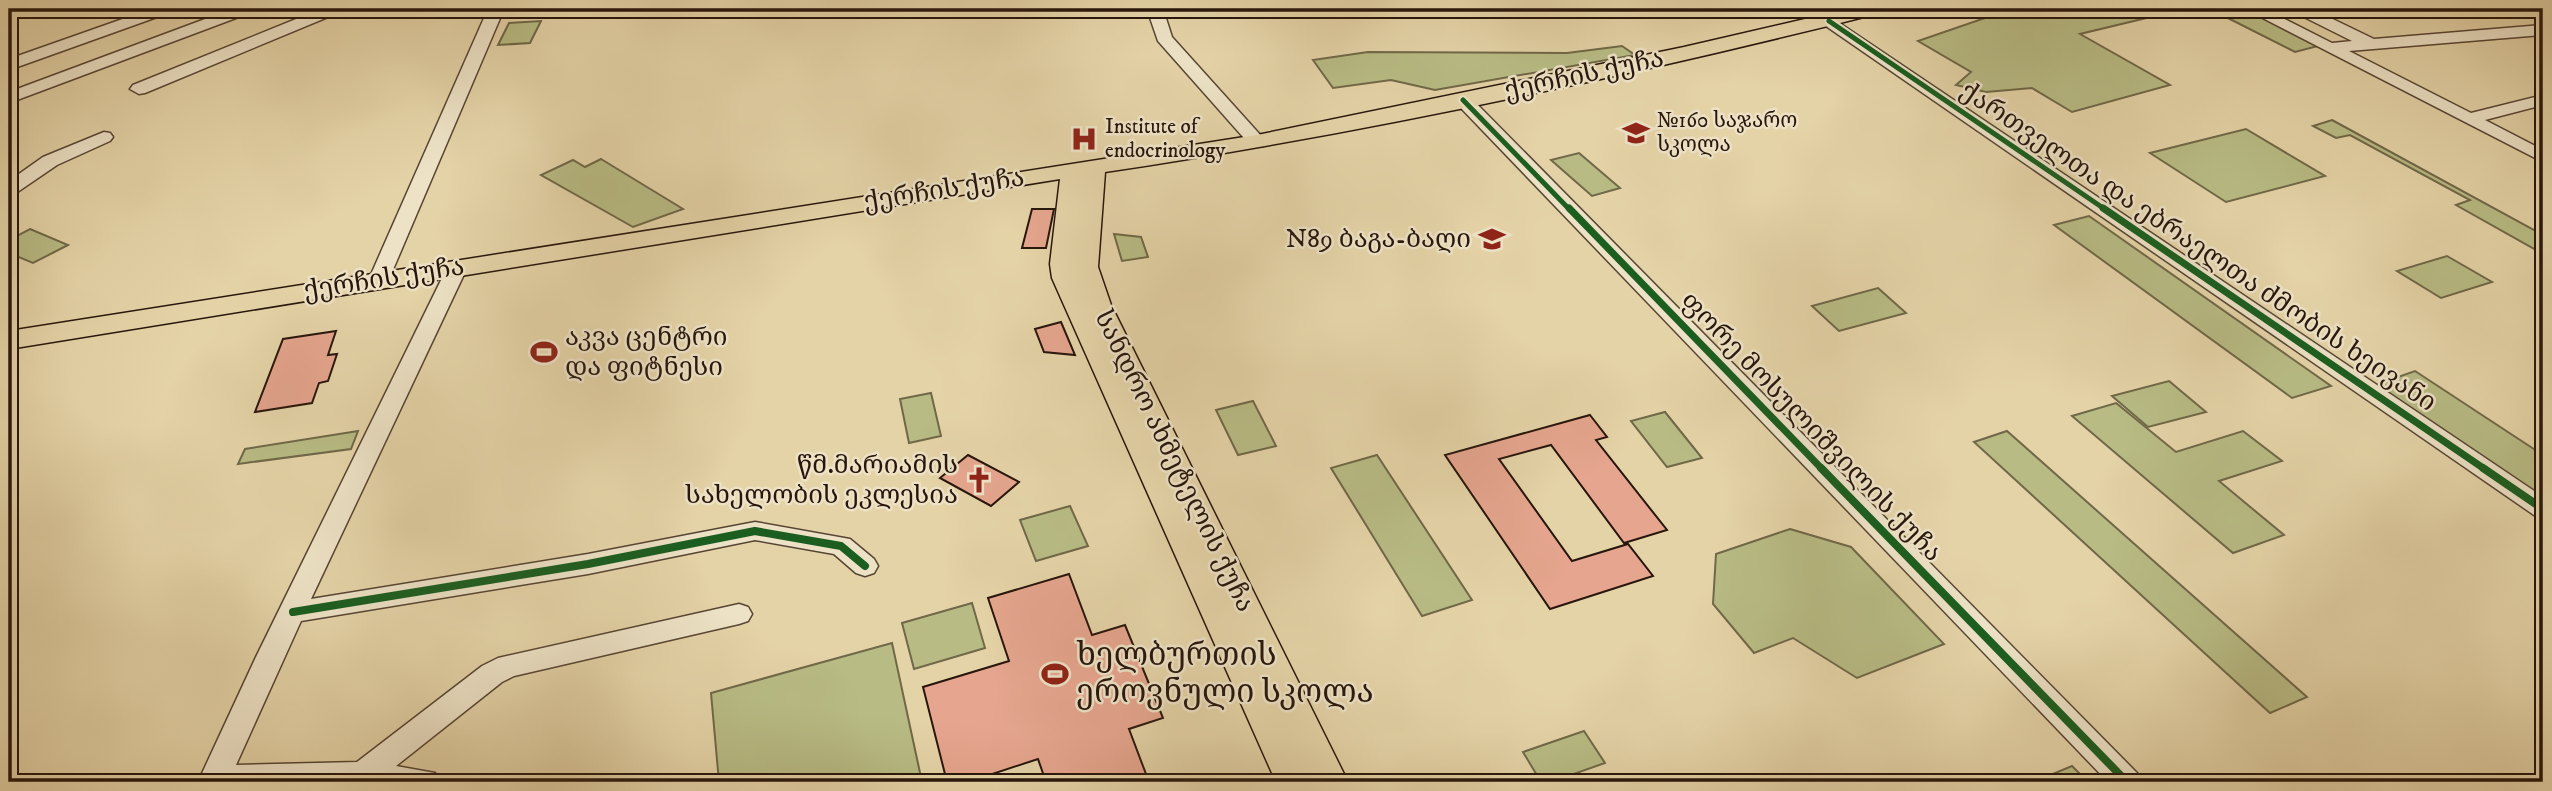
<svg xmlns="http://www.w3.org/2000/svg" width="2552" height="791" viewBox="0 0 2552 791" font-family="'IM FELL DW Pica','Noto Serif Georgian',serif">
<rect width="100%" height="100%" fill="#e4d3a7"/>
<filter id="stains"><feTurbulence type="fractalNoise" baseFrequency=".00286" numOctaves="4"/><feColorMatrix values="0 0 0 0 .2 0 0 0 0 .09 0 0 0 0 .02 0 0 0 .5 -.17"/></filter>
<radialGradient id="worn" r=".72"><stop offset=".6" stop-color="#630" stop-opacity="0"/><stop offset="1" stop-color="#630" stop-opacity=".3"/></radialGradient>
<g fill="#b8bb84" stroke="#706848" stroke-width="2">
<polygon points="2011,9 2184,9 2080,34 2170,85 2072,112 2032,88 1986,92 1956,85 1971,72 1918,41"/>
<polygon points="2210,9 2246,9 2318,46 2295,52"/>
<polygon points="541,21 530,43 498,45 509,23"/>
<polygon points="1622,46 1635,55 1435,90 1391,80 1333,88 1313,60 1368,52 1567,53"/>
<polygon points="2332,120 2543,235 2543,254 2456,205 2470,200 2350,135 2336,138 2313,126"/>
<polygon points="2246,129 2325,176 2226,202 2150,153"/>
<polygon points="1579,153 1620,188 1592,196 1551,160"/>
<polygon points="601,159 683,209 633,227 541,175 573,160 585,167"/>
<polygon points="2089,216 2331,386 2292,398 2054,225"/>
<polygon points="30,229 68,245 33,263 9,253 9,240"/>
<polygon points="1114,234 1141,237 1148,257 1122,261"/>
<polygon points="2447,256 2492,282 2441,298 2397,271"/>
<polygon points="1878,288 1906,313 1839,331 1812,306"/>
<polygon points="2415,371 2543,455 2543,498 2375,385"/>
<polygon points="2169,381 2206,412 2148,427 2112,396"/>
<polygon points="931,393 941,436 909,443 900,399"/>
<polygon points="1253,401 1276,446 1238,455 1216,410"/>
<polygon points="2116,403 2176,452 2243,431 2282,461 2219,481 2284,535 2233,553 2072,416"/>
<polygon points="1665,412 1702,458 1667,467 1631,421"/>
<polygon points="358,431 351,449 238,464 245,449"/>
<polygon points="2007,431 2307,697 2270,713 1974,442"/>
<polygon points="1377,455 1472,600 1422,616 1331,468"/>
<polygon points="1070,506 1088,546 1036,561 1020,520"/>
<polygon points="1790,529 1851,547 1944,644 1857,678 1793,638 1754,653 1713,604 1716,554"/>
<polygon points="972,603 985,648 914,669 902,623"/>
<polygon points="892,643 922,782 719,782 711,693"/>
<polygon points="1584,731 1605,763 1551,782 1541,782 1523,752"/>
<polygon points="2072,766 2088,782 2040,782 2038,780"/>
</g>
<g fill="#e5a58e" stroke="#28160c" stroke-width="2">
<polygon points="1032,209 1054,209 1046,248 1022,248"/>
<polygon points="1061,322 1075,355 1044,352 1035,329"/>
<polygon points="336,331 328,355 337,354 328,381 319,383 312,403 255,412 283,339"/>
<polygon points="1590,415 1607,437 1596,440 1667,530 1624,543 1551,445 1499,459 1572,561 1628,544 1653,576 1550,609 1445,455"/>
<polygon points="968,455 1019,482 991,506 940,478"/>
<polygon points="1069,574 1092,635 1125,625 1163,718 1129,729 1149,782 1046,782 1038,759 968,782 947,782 923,687 1009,661 988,598"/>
</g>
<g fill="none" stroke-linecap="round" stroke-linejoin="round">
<g stroke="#574533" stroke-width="3">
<g id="minor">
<polygon points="151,9 173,9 171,12 9,70 9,59"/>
<polygon points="232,9 254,9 252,12 9,103 9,92"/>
<polygon points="321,9 342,9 340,12 145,93 139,94 130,89 133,85"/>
<polygon points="488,9 504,9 389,279 386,283 372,283 369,279"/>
<polygon points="1147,9 1163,9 1172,37 1263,138 1266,142 1263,146 1251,146 1158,41"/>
<polygon points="2245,9 2265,9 2332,43 2352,41 2294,12 2292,9 2312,9 2374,39 2543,25 2543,35 2349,51 2471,113 2543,95 2543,105 2485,120 2543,150 2543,162"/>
<polygon points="1829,16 2543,497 2543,518 2534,515 1823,24 1821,21"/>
<polygon points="1463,95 1469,96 2137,773 2142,782 2108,782 1457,104 1454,100"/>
<polygon points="104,132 110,133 113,137 110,141 57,165 16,193 9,195 9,181 43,157"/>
<polygon points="457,262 464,264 467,268 311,599 588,554 755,522 850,539 874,559 878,566 874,573 865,576 856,573 834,554 755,540 588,574 301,621 236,765 357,762 482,666 498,658 739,604 748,607 752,614 748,621 739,624 514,676 502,682 396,766 435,773 440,782 198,782 256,657 447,268 450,264"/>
</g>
</g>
<g stroke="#28160c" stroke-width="3">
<path id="major" d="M1848,9H1883L1880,13C1625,77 1365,133 1105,172L1098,267L1111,305L1348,782H1276L1052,278L1050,264L1060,179L9,349V331L1257,135L1684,47Z"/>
</g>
<use href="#minor" fill="#ede2c6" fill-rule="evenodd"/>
<use href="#major" fill="#e4d3a7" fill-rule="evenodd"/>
<g stroke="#ede2c6" stroke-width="9">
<g id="cycleway-far2">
<polyline points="1829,21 2106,210"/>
<polyline points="1463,100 1570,210"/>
</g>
</g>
<g stroke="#ede2c6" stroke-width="11">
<g id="cycleway-far1">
<polyline points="1569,208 1823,470"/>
<polyline points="2103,208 2486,470"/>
</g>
</g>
<g stroke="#ede2c6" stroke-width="12">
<g id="cycleway">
<polyline points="1821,468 2127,782"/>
<polyline points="2483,468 2543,509"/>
<polyline points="293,612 588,564 755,531 841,546 865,566"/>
</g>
</g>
<use href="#cycleway-far2" stroke="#1b5e20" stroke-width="5"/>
<use href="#cycleway-far1" stroke="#1b5e20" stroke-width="7"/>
<use href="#cycleway" stroke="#1b5e20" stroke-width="8"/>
</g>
<defs>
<g id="school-bare" transform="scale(2.1)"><path d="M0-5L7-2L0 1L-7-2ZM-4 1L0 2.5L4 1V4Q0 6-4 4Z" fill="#8f2418" stroke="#ede2c6" stroke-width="2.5" paint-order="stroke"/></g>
<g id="hospital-bare" transform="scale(2.1)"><path d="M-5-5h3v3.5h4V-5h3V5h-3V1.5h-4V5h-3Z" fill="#8f2418" stroke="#ede2c6" stroke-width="2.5" paint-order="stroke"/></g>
<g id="stadium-bare" transform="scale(2.1)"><path d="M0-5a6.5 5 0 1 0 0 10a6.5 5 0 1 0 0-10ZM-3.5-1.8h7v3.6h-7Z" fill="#8f2418" stroke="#ede2c6" stroke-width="2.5" paint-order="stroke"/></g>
<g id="church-bare" transform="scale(2.1)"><path d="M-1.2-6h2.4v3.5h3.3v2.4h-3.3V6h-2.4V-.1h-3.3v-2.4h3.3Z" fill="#8f2418" stroke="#ede2c6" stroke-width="2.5" paint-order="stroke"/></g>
</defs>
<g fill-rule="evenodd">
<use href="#school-bare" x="1636" y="133"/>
<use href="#hospital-bare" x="1084" y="139"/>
<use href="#school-bare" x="1492" y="239"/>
<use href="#stadium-bare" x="544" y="352"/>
<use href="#church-bare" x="979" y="480"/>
<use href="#stadium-bare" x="1055" y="674"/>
</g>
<g text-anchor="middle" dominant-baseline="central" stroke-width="5" stroke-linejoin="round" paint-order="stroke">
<g font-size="21" fill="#28160c" stroke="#ede2c6" text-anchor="start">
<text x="1657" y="121">№160 საჯარო<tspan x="1657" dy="24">სკოლა</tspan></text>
<text x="1105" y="127">Institute of<tspan x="1105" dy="24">endocrinology</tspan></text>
</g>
<g font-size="26" fill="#28160c" stroke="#ede2c6">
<text transform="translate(1584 75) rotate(-12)">ქერჩის ქუჩა</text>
<text transform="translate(944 190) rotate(-9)">ქერჩის ქუჩა</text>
<text transform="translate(2198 247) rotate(34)">ქართველთა და ებრაელთა ძმობის ხეივანი</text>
<text transform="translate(384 279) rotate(-9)">ქერჩის ქუჩა</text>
<text transform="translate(1811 427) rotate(46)">ფორე მოსულიშვილის ქუჩა</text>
<text transform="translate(1174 461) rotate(64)">სანდრო ახმეტელის ქუჩა</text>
</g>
<g font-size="26" fill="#28160c" stroke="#ede2c6" text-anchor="end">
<text x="1471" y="239">N89 ბაგა-ბაღი</text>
<text x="565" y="337" text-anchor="start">აკვა ცენტრი<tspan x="565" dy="30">და ფიტნესი</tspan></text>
<text x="958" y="465">წმ.მარიამის<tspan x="958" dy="30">სახელობის ეკლესია</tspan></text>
</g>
<g font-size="32" fill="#28160c" stroke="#ede2c6" text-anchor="start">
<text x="1076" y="656">ხელბურთის<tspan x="1076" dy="37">ეროვნული სკოლა</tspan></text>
</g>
</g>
<rect width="2552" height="791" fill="none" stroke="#e4d3a7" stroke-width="35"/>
<rect x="10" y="10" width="2531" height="770" fill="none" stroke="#28160c" stroke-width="3.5"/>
<rect x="18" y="18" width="2517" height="756" fill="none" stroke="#28160c" stroke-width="2"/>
<rect width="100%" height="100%" filter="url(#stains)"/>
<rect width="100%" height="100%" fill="url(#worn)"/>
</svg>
